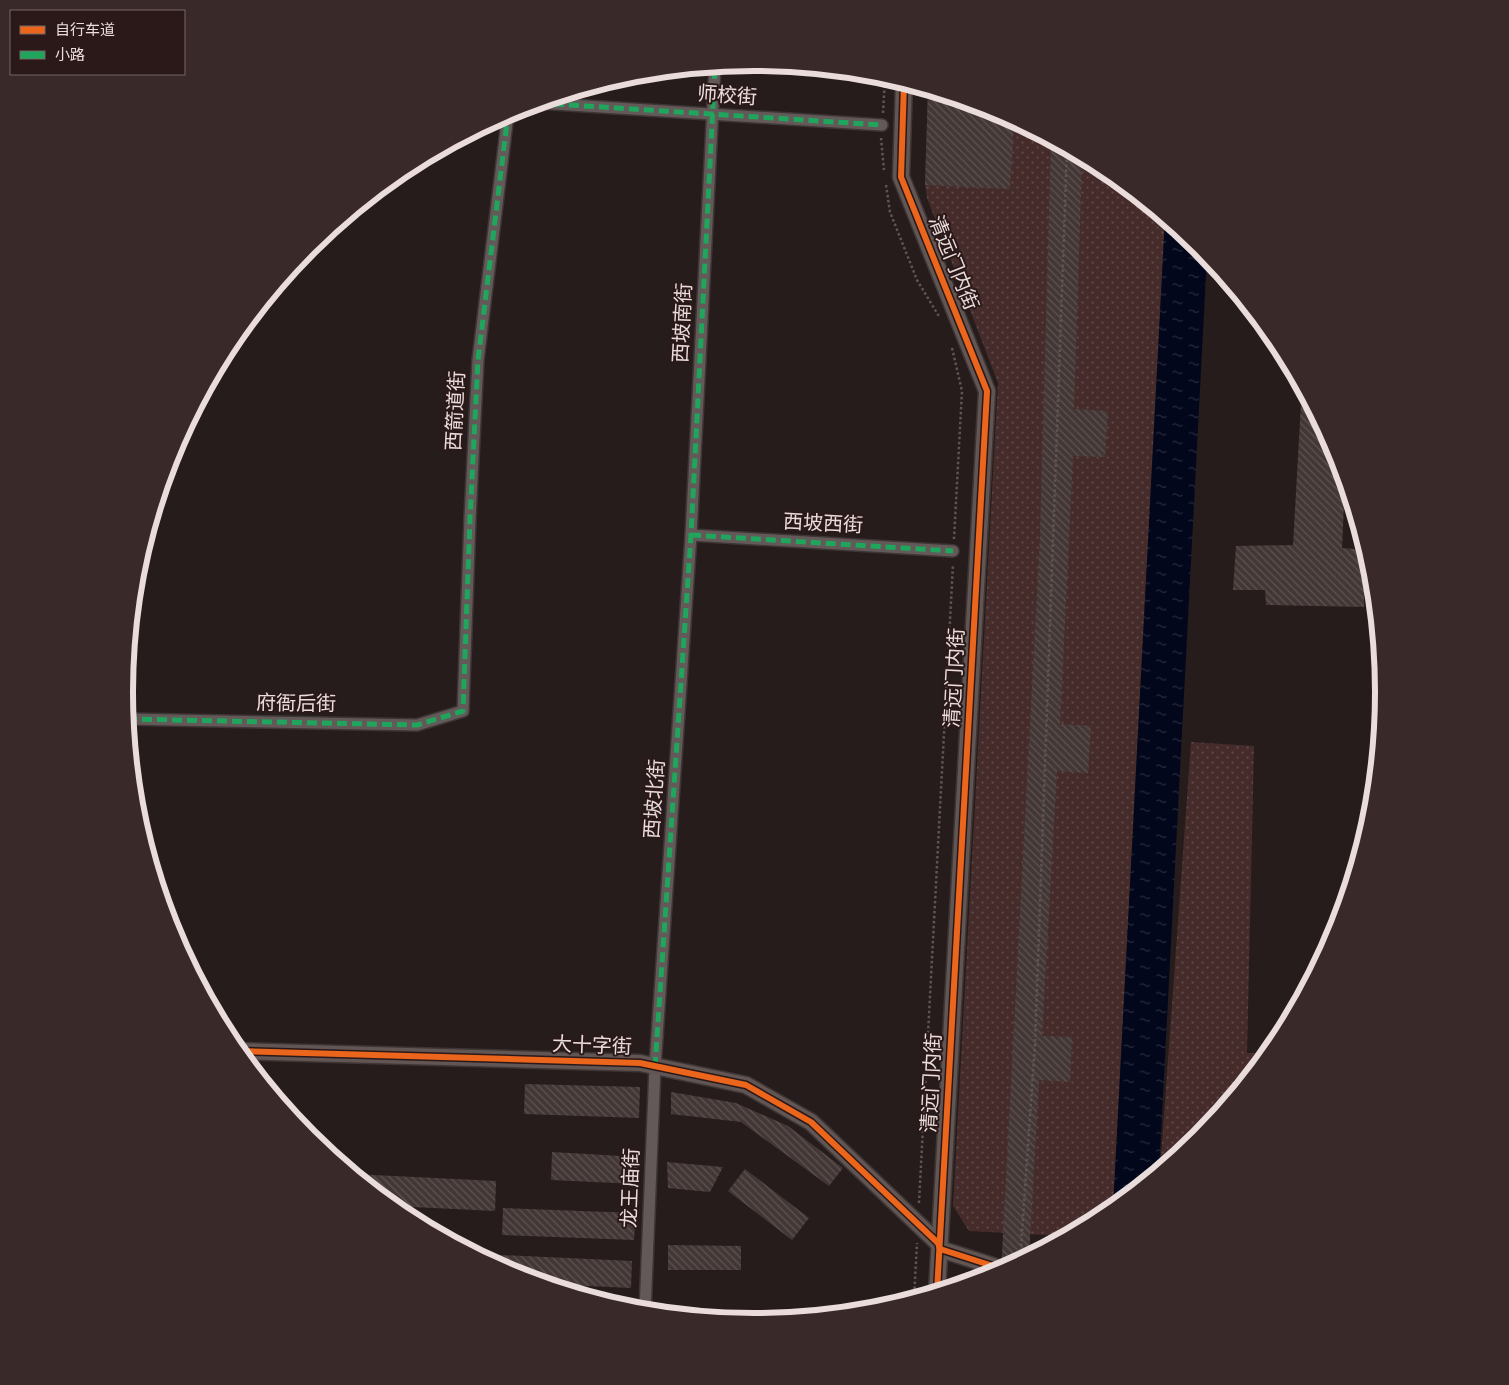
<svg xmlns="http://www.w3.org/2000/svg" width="1509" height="1385" viewBox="0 0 1509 1385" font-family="'Alegreya Sans','Noto Sans SC',sans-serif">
<defs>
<pattern id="park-dots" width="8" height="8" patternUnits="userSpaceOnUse" patternTransform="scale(1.25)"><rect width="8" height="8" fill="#452c2b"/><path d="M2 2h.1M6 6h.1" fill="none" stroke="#604a49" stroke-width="1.8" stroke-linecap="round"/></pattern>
<pattern id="water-ripples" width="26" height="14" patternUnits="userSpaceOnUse" patternTransform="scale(1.25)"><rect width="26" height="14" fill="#03071c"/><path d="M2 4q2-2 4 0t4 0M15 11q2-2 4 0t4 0" fill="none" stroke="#282b3c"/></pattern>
<pattern id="building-back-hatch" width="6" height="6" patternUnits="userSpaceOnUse" patternTransform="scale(1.25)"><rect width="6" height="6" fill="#433736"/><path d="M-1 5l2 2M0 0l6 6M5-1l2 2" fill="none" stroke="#5e5352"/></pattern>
</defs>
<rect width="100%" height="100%" fill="#261c1c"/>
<g fill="url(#park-dots)">
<polygon points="928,90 996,111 1105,169 1165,218 1113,1209 1104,1216 1067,1236 969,1231 953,1206 998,383 927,198 925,185"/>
<polygon points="1191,742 1254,746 1247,1053 1269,1053 1200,1138 1160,1171"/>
</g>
<polygon fill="url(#water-ripples)" points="1165,218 1200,247 1207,256 1159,1172 1113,1209"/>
<g fill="url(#building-back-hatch)">
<polygon points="928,90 996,111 1014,120 1010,189 925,185"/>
<polygon points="1051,140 1091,161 1082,161 1074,409 1108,411 1105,457 1073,456 1060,724 1091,726 1088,773 1057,771 1042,1036 1072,1037 1070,1082 1039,1080 1029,1257 1001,1272 1040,537"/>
<polygon points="1302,386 1337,452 1345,481 1342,548 1366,550 1372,570 1375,596 1364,596 1364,607 1266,605 1265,590 1233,590 1236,546 1293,545"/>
<polygon points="525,1084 640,1087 639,1118 524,1114"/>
<polygon points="671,1092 736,1103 788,1126 843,1168 829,1186 741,1122 671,1114"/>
<polygon points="552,1152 638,1157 637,1184 551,1180"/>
<polygon points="667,1162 723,1167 710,1192 668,1188"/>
<polygon points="745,1169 809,1218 792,1240 728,1191"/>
<polygon points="353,1174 496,1181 495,1211 392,1206"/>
<polygon points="503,1208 636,1213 634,1240 502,1235"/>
<polygon points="668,1245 741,1246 741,1270 668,1270"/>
<polygon points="500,1255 632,1261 631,1288 546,1284 513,1274 499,1267"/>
</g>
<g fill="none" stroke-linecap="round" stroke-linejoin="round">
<g stroke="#3e3635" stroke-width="14">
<g id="street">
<polyline points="539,103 882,125"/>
<polyline points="691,535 953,551"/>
<polyline points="127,719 417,725 463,711 470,518 478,360 508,114"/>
<polyline points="645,1312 655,1067 691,535 715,66"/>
</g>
</g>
<g stroke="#3e3635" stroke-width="19">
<g id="secondary">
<polyline points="904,83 901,177 987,391 937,1292"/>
<polyline points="238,1051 640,1063 746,1085 811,1122 938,1243 940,1249"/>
<polyline points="940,1249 996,1267"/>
</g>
</g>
<g stroke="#5c5655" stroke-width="2.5" stroke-dasharray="2.5 2.5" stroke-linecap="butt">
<polyline points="883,113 885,77"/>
<polyline points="881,138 884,170"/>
<polyline points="886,185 890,212 917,280 940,318"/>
<polyline points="952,348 962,391 954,539"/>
<polyline points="919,1203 953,564"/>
<polyline points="1020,1261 1035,1044 1067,149"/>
<polyline points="914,1299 917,1243"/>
</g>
<use href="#street" stroke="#625958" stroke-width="11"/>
<use href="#secondary" stroke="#625655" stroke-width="16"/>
<g stroke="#20a55d" stroke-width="5" stroke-dasharray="10 5" stroke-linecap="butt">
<polyline points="539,103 882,125"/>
<polyline points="691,535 953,551"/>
<polyline points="127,719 417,725 463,711 470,518 478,360 508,114"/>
<polyline points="655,1067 691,535 715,66"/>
</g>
<g stroke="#2a1918" stroke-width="9">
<g id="cycleway">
<polyline points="904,83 901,177 987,391 937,1292"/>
<polyline points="238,1051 640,1063 746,1085 811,1122 938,1243 940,1249"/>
<polyline points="940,1249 996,1267 1008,1268"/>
</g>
</g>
<use href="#cycleway" stroke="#eb651d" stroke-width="6"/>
</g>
<g text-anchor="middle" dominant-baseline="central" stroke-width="4" stroke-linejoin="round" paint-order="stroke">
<g font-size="20" fill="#e9dcdb" stroke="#2a1918">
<text transform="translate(727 96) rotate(4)">师校街</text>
<text transform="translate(953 263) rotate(68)">清远门内街</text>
<text transform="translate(683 323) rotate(-87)">西坡南街</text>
<text transform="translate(456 411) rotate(-87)">西箭道街</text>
<text transform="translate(823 524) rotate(3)">西坡西街</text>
<text transform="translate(955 678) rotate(-87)">清远门内街</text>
<text transform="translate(296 704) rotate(1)">府衙后街</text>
<text transform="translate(655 799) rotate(-86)">西坡北街</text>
<text transform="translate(592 1046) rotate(2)">大十字街</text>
<text transform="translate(932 1083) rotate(-87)">清远门内街</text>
<text transform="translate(631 1188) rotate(-88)">龙王庙街</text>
</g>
</g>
<path d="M0 0H1509V1385H0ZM133 692a621 621 0 1 1 1242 0a621 621 0 1 1-1242 0Z" fill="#392928" fill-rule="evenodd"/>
<path fill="none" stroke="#e9dcdb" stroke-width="6" d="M133 692a621 621 0 1 1 1242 0a621 621 0 1 1-1242 0Z"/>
<rect x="10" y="10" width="175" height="65" fill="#2a1918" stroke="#766766"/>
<rect x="20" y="26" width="25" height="8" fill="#eb651d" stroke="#766766"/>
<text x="55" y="35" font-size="15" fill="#e9dcdb">自行车道</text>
<rect x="20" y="51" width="25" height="8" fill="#20a55d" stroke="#766766"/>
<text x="55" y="60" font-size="15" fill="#e9dcdb">小路</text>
</svg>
